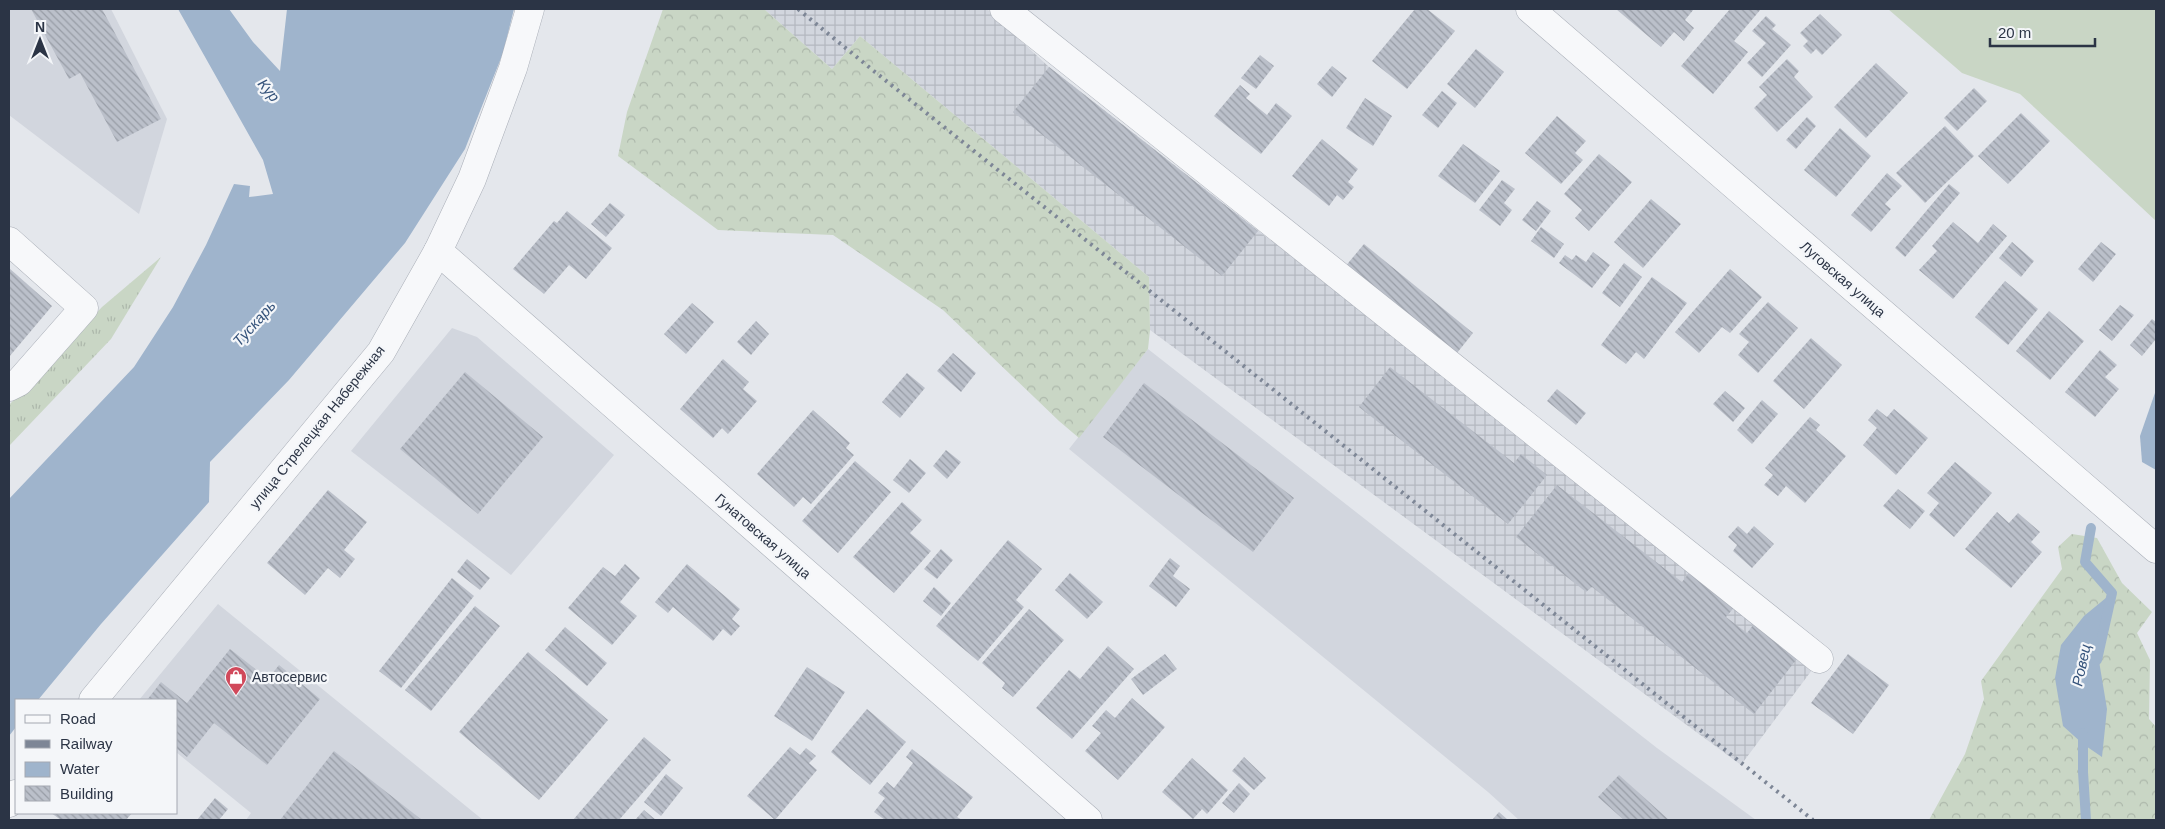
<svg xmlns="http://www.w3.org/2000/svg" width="2165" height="829" viewBox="0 0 2165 829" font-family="Arial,sans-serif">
<defs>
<pattern id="industrial-grid" width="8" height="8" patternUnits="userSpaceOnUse" patternTransform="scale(1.25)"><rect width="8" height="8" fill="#d2d6de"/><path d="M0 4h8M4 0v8" fill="none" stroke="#b4b8c0"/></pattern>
<pattern id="grass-tufts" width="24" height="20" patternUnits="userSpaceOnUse" patternTransform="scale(1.25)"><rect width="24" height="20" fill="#c9d6c5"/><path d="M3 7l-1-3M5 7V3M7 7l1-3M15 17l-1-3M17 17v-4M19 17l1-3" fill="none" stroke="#adb8ab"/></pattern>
<pattern id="forest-crowns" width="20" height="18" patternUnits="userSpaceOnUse" patternTransform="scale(1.25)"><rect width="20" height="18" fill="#c9d6c5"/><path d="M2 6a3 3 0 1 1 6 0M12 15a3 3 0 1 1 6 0" fill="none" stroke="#adb8ab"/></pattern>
<pattern id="building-back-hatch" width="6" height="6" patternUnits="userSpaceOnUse" patternTransform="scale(1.25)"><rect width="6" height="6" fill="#bbc0ca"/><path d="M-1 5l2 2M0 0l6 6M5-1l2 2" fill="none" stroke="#989da6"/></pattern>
</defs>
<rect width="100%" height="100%" fill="#e4e7ec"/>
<g fill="#d2d6de">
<polygon points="9,9 111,9 167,119 139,214 9,115"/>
<polygon points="452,328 477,337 614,455 511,575 351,451"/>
<polygon points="1148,349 1657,748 1756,820 1519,820 1488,792 1069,449"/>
<polygon points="218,604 483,820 246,820 251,813 176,752 176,700 139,700"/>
</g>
<polygon fill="url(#industrial-grid)" points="764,9 987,9 1049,67 1815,666 1741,765 1150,330 1149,277 860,36 832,69"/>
<polygon fill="url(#grass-tufts)" points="161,257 111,339 9,446 9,405 102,307"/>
<g fill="url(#forest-crowns)">
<polygon points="663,9 764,9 832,69 860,36 1149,277 1150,330 1148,349 1079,438 1059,421 943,310 833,235 718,230 618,156 627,112"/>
<polygon points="2072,534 2097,538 2122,583 2152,612 2137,633 2150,660 2149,719 2156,727 2156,820 1929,820 1965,754 1984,699 1981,681 2062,569 2058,547"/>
</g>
<polygon fill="#c9d6c5" points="1888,9 2156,9 2156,221 2020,94 1962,73"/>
<g fill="#9fb4cc">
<polygon points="178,9 229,9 253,42 280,71 287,9 514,9 503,53 465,149 405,243 289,380 210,462 209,502 101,624 38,700 16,700 16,727 9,736 9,499 134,367 173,307 206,245 234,184 250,186 249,197 273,194 263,160"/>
<polygon points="2156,390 2156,470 2142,462 2140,436"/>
<polygon points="2112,593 2098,655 2107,709 2102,757 2083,744 2063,726 2055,678 2061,645 2084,616"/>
</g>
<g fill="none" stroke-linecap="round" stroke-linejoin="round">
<g stroke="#9fb4cc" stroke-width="10">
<polyline points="2091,528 2085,562 2112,593 2097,660"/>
<polyline points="2083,733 2083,772 2086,820"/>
</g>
</g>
<g fill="url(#building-back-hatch)">
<polygon points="31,9 102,9 161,119 117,142 80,73 69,79"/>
<polygon points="1415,9 1427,9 1455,31 1407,89 1372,61"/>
<polygon points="1616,9 1694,9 1685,20 1694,28 1684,41 1674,32 1661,47"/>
<polygon points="1730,9 1761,9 1734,41 1748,52 1713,94 1681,66"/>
<polygon points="1820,14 1842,35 1822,55 1816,49 1811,54 1803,46 1808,41 1800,33"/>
<polygon points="1766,16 1776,25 1772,29 1791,45 1762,77 1747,63 1766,43 1752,31"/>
<polygon points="1476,49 1504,72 1475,108 1447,84"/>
<polygon points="1260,55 1274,66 1256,89 1241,78"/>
<polygon points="1787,59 1799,71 1794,77 1813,97 1777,132 1754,108 1767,95 1759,87"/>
<polygon points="1876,63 1908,93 1866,138 1834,107"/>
<polygon points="1332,66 1347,78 1332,97 1317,84"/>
<polygon points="1049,67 1258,231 1222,276 1013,112"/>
<polygon points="1240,85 1250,94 1246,98 1267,115 1276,103 1292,116 1261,154 1214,116"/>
<polygon points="1974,88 1987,101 1957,131 1944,118"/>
<polygon points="1442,91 1457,103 1438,128 1422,115"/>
<polygon points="1365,98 1392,116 1373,146 1346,128"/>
<polygon points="2021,113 2050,141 2008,184 1978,156"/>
<polygon points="1557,116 1586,141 1575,153 1583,160 1561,184 1525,153"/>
<polygon points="1807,117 1816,126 1796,149 1786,140"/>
<polygon points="1945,126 1974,156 1925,203 1896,173"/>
<polygon points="1840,128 1871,156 1836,197 1804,170"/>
<polygon points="1322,139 1358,169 1348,182 1354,187 1343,200 1337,195 1329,206 1292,176"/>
<polygon points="1463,144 1500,171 1475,203 1438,176"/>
<polygon points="1599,154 1632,182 1589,231 1575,218 1582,210 1564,194"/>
<polygon points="1887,173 1902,186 1885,204 1891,209 1871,232 1851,215"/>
<polygon points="1502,180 1515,189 1504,203 1512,210 1500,226 1479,210"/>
<polygon points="1949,184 1960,193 1905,257 1895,248"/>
<polygon points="1651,199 1681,224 1643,268 1614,242"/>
<polygon points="1537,201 1551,211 1536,231 1522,220"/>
<polygon points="610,203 625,215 606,237 591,224"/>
<polygon points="567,211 612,248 586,279 569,265 544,294 513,269 554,221 557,223"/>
<polygon points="1953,222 1978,243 1993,224 2007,236 1953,299 1919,270 1937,251 1932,246"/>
<polygon points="1541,227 1564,244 1554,258 1531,241"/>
<polygon points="2012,242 2034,261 2021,277 1999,258"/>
<polygon points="2101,242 2116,254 2093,282 2078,269"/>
<polygon points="1364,244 1473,333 1453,358 1344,268"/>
<polygon points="1593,252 1610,265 1592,288 1559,263 1565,255 1572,260 1576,255 1586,262"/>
<polygon points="1624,263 1642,277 1620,307 1602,293"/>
<polygon points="9,268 52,306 9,357"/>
<polygon points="1730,269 1762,297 1730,333 1722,327 1699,353 1675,332"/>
<polygon points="1652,277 1687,303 1644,359 1636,352 1626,364 1601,345"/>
<polygon points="2005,281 2038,309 2008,345 1975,317"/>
<polygon points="1768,302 1798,328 1758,373 1738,355 1749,342 1739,334"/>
<polygon points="692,303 714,322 686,354 664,334"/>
<polygon points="2120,305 2134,315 2112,341 2099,330"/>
<polygon points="2049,311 2084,341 2050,380 2016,351"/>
<polygon points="2152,319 2156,322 2156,339 2142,356 2130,345"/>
<polygon points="756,321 769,334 751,355 737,342"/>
<polygon points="1811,338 1842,365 1804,409 1773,381"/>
<polygon points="2100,350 2117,365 2105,377 2119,389 2095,417 2065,392"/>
<polygon points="953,353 976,373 961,392 937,371"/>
<polygon points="723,359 749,382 743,389 757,401 728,434 722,428 713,438 680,409"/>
<polygon points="1390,367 1514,463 1521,454 1547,475 1508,524 1359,407"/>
<polygon points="465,372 543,437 478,514 400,449"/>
<polygon points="907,373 925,388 900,418 882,402"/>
<polygon points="1144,383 1294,498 1253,552 1103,437"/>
<polygon points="1557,389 1586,413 1576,425 1547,401"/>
<polygon points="1725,391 1745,408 1733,422 1713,404"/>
<polygon points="1762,400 1778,414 1752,444 1737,430"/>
<polygon points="1877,409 1887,417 1894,409 1928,438 1896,475 1863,445 1877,428 1868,420"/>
<polygon points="813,410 850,443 846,448 854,455 811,504 803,497 794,507 757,474"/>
<polygon points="1810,417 1820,425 1816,430 1846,456 1805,503 1786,486 1778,496 1764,485 1773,475 1765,468"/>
<polygon points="946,450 961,462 947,479 933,466"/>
<polygon points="910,459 926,473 909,493 893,480"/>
<polygon points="855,461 891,492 838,553 802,521"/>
<polygon points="1955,462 1992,493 1954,537 1929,515 1939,503 1927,493"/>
<polygon points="1557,485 1682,582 1692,569 1737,604 1726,617 1747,633 1756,621 1800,655 1754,714 1592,587 1586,592 1516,537"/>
<polygon points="1898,489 1925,511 1910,529 1883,506"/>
<polygon points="328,490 367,522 344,550 355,559 340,578 328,568 305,595 267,563"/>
<polygon points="902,502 922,520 910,533 931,551 894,593 853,557"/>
<polygon points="1997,512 2009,523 2018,513 2040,532 2031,542 2042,552 2011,588 1965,549"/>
<polygon points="1738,526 1747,534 1754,526 1774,544 1752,568 1733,551 1737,545 1728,537"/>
<polygon points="1008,540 1042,569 1016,600 1024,607 978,661 936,626"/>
<polygon points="941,549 953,560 937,579 924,569"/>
<polygon points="1170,558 1180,566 1173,576 1190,589 1176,607 1149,586"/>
<polygon points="467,559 490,578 480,590 457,572"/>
<polygon points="625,564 640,578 620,602 637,616 612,645 568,608 603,567 615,576"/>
<polygon points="687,564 740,609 732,619 740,626 731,636 723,629 713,641 673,607 668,613 655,602"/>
<polygon points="1070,573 1103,602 1087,619 1055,590"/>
<polygon points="452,578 474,596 401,688 379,671"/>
<polygon points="934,587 951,603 941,616 923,601"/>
<polygon points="475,606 500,626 431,711 405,690"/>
<polygon points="1029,609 1064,640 1013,697 1002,688 1005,683 982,663"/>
<polygon points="565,627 607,663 587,686 545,650"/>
<polygon points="1108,646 1134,669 1072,739 1036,708 1069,670 1080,679"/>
<polygon points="230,649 268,679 279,665 320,699 267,765 214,723 187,757 176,748 176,700 147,700 161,682 187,703"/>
<polygon points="528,652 608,720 539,800 459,732"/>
<polygon points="1165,654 1177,669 1143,695 1131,679"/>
<polygon points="1848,654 1889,685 1853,734 1811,703"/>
<polygon points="807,667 845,692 812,741 774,716"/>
<polygon points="1132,698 1165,727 1118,780 1085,751 1101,733 1092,726 1106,710 1115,718"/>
<polygon points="867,709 906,742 870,785 831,752"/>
<polygon points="644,737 671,760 619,820 573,820"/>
<polygon points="790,747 800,755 806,748 816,756 809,763 817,770 775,820 747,796"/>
<polygon points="912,749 973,797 957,817 962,820 885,820 874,812 885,798 878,793 887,782 894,788 913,763 906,757"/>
<polygon points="334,751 422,820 280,820"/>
<polygon points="1244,757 1266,778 1254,790 1232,771"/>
<polygon points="1192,758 1228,790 1207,814 1202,809 1193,819 1162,792"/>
<polygon points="666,774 683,788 661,816 644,802"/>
<polygon points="1619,775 1669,820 1624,820 1598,797"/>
<polygon points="1239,783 1250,794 1234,813 1222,803"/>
<polygon points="215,798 228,809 219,820 197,820"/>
<polygon points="644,810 656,820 635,820"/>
<polygon points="1499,812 1508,820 1492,820"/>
<polygon points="51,813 132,813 126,820 61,820"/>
</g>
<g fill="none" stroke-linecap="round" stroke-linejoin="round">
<g stroke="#a9aeb7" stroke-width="29">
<g id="minor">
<polyline points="1004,9 1819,659"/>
<polyline points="1530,9 2156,549"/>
<polyline points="9,241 84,308 19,382 9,387"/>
<polyline points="438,251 1088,820"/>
<polyline points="93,700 381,352 438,251 472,179 513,68 530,9"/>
<polyline points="9,803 16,794"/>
</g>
</g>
<use href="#minor" stroke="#f7f8fa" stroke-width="28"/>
<polyline stroke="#7d8696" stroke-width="4" stroke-dasharray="2.5 5" stroke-linecap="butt" points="798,9 875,72 1813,820"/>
</g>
<defs>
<g id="shop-pin" transform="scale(1.125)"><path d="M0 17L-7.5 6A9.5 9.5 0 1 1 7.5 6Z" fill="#d1495b" stroke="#f4f6f9"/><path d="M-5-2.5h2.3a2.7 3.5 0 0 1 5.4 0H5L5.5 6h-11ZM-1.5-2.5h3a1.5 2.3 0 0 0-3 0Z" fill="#fff"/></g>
</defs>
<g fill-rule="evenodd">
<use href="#shop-pin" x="236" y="677"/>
</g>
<g text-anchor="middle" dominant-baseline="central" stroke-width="4.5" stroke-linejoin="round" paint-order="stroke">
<g font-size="14" fill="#2b3445" stroke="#f4f6f9">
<text transform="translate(1843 279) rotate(41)">Луговская улица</text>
<text transform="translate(317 427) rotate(-51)">улица Стрелецкая Набережная</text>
<text transform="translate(763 536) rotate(41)">Гунатовская улица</text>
</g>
<g font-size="14" fill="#2b3445" stroke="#f4f6f9" text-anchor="start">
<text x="252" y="677">Автосервис</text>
</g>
<g font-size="15" font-style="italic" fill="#34527a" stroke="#f4f6f9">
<text transform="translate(269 90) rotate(51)">Кур</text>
<text transform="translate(254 323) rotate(-48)">Тускарь</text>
<text transform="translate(2081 665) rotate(-78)">Ровец</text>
</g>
</g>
<rect width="2165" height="829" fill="none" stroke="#2b3445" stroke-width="20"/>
<rect x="15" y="699" width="162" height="115" fill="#f4f6f9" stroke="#a4a8b1"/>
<rect x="25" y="715" width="25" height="8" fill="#f7f8fa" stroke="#a4a8b1"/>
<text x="60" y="724" font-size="15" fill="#2b3445">Road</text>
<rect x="25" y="740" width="25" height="8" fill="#7d8696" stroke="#a4a8b1"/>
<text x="60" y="749" font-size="15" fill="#2b3445">Railway</text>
<rect x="25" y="762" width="25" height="15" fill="#9fb4cc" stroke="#a4a8b1"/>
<text x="60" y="774" font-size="15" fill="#2b3445">Water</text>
<rect x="25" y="786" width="25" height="15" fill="url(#building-back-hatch)" stroke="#a4a8b1"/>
<text x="60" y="799" font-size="15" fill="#2b3445">Building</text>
<g transform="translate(40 40)" stroke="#f4f6f9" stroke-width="4" paint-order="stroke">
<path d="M0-4L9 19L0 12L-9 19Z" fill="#2b3445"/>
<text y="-8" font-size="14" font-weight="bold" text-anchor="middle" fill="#2b3445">N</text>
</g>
<path d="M1990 38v8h105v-8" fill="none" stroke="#2b3445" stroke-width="2.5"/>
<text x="1998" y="38" font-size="15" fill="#2b3445" stroke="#f4f6f9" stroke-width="4" paint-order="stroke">20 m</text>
</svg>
